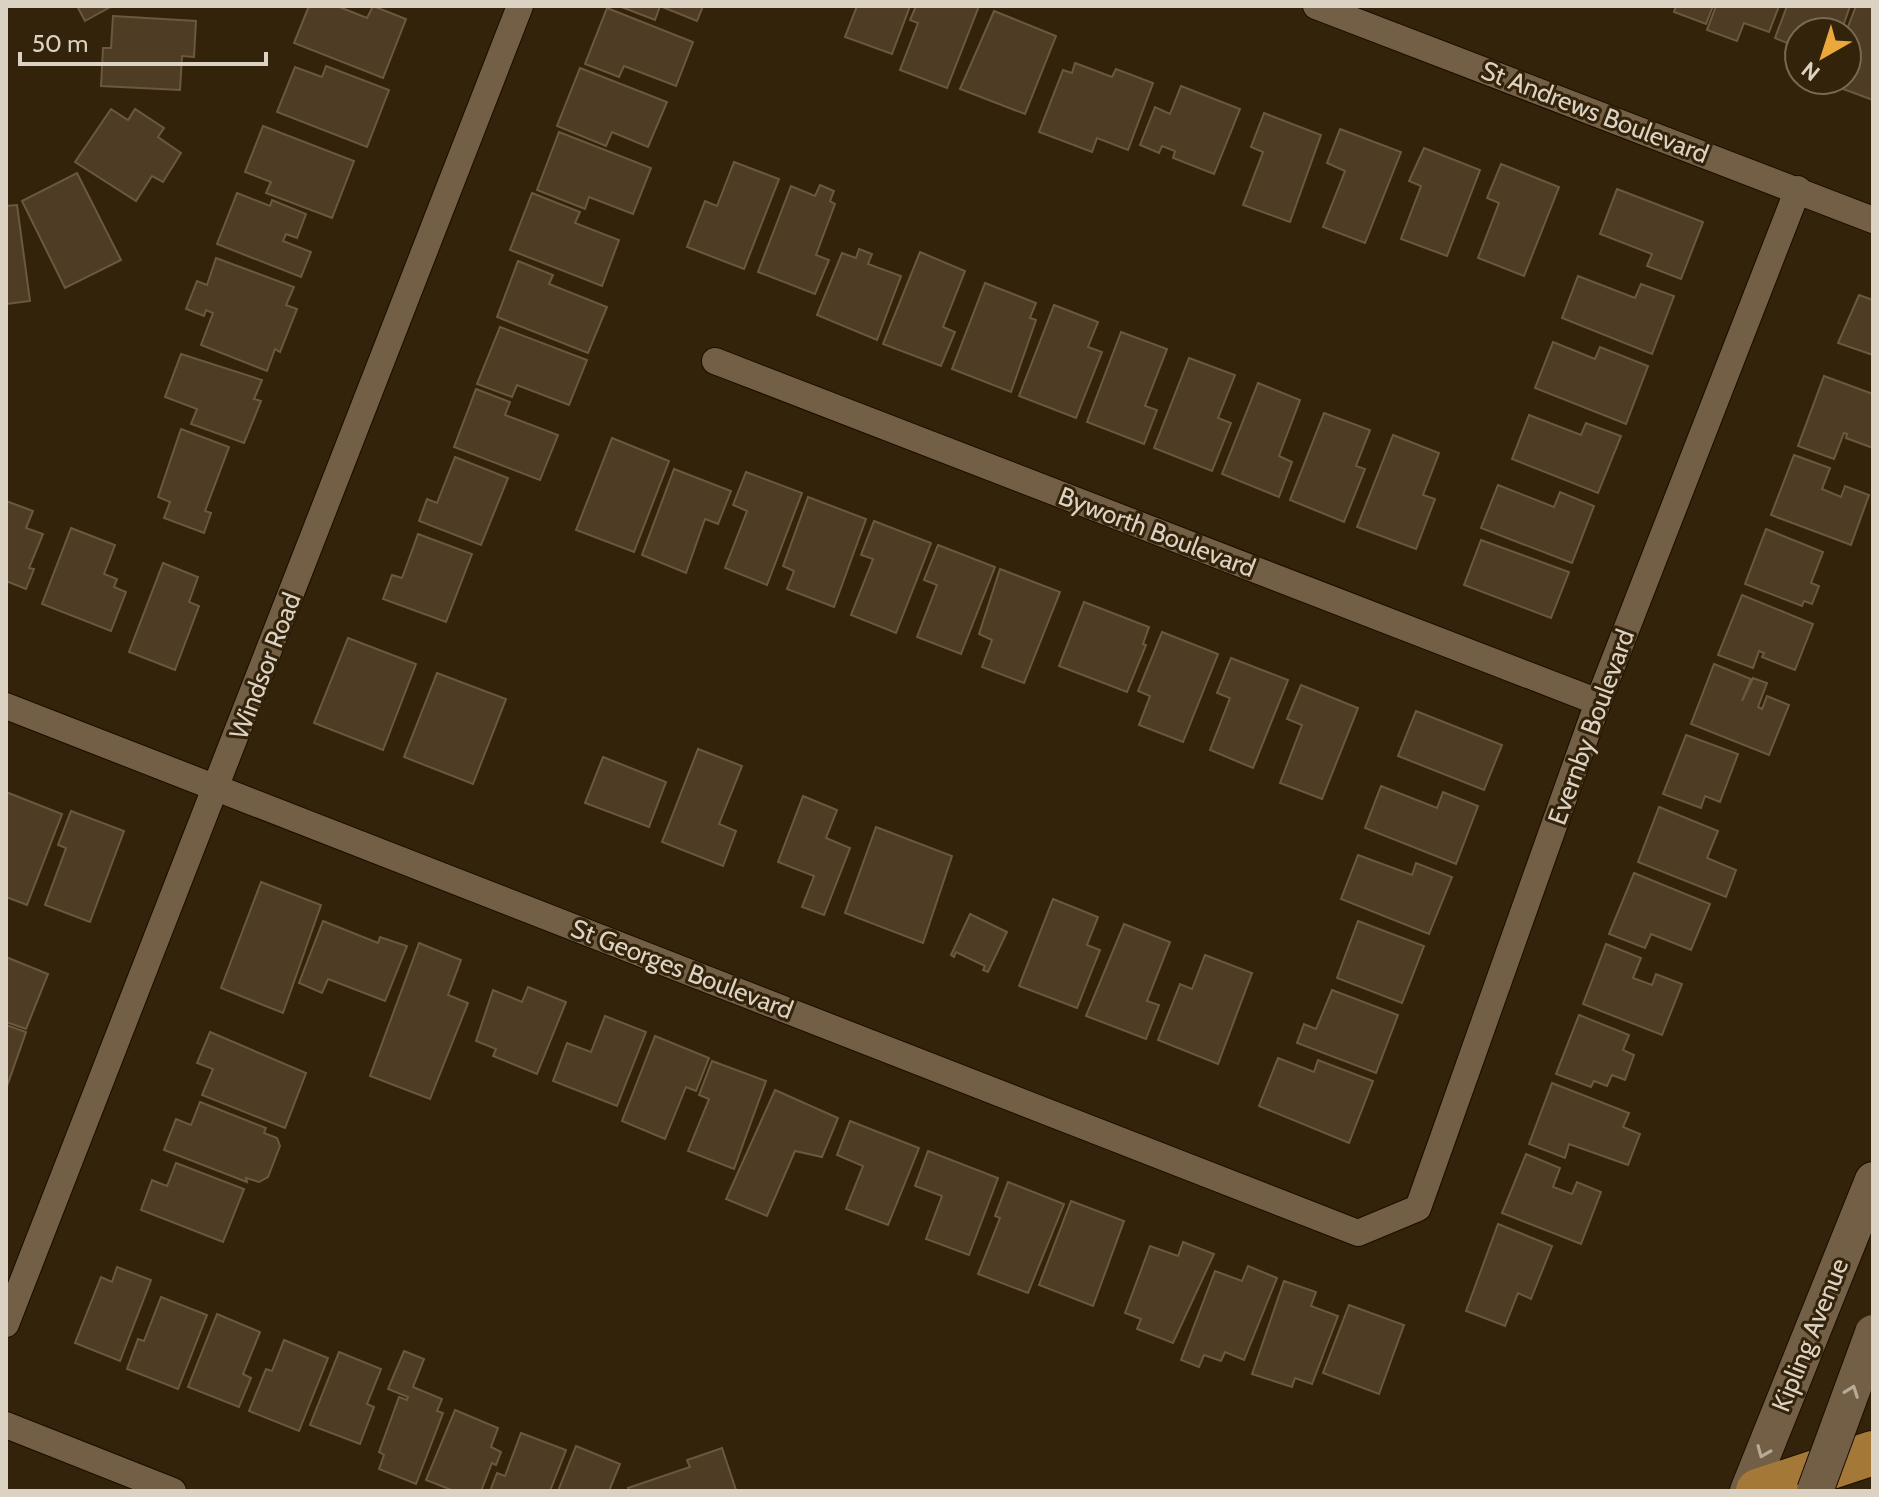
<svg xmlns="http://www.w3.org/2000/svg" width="1879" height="1497" viewBox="0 0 1879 1497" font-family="Cabin,sans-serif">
<rect width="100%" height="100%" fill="#33230a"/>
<g fill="#4e3d24" stroke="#6b583f" stroke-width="2">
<polygon points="77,6 112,6 85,21"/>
<polygon points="309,6 337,6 367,18 373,6 406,19 383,78 294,43"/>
<polygon points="619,6 703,6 697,21 660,6 655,20"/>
<polygon points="857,6 910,6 892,54 845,37"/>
<polygon points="916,6 979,6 947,88 900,70 918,23 910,20"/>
<polygon points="1676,6 1713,6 1706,24 1674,12"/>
<polygon points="1716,6 1779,6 1769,32 1744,23 1737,41 1707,30"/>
<polygon points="1787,6 1850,6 1841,32 1799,32 1799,48 1775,38"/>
<polygon points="1856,6 1873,6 1873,100 1827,83 1847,80 1846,32"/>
<polygon points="607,8 693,42 676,86 624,66 619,77 585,64"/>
<polygon points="994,11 1056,36 1025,114 960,89"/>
<polygon points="113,16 196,21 194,57 182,56 180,90 101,86 103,48 111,48"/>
<polygon points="1075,63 1112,77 1116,69 1153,83 1128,150 1097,138 1092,152 1039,132 1063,70 1072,73"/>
<polygon points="326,66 389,90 367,147 277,112 295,67 322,77"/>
<polygon points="580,68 667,102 648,147 612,132 606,146 557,126"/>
<polygon points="1181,86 1240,109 1214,174 1173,158 1175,151 1162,146 1159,153 1140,145 1155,107 1170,114"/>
<polygon points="111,109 128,120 135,109 164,128 158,137 181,153 163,182 152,176 136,201 75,162"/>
<polygon points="1264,113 1321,135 1290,222 1243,205 1263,152 1251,147"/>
<polygon points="263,126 354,161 332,218 266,193 271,182 245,172"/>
<polygon points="1340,129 1401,152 1365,243 1323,227 1345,171 1327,163"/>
<polygon points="559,132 651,168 633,214 589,197 585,209 537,190"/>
<polygon points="1424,148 1480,170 1447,256 1401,239 1421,186 1409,181"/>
<polygon points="734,162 779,179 744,269 687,247 705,201 717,206"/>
<polygon points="1501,164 1559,187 1524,276 1478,258 1499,203 1487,198"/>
<polygon points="77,173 121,260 65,288 22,201"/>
<polygon points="820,185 834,191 830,201 835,204 816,255 829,260 815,294 758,272 791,186 815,196"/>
<polygon points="1617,189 1703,222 1681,279 1647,266 1652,254 1600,234"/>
<polygon points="237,193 270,206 272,200 306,214 297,238 286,234 283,241 311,252 301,277 217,244"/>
<polygon points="532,193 580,212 575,223 619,240 602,286 510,250"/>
<polygon points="17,205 30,301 6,304 6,206"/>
<polygon points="859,249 872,254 868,264 901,276 877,340 817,315 842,253 856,258"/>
<polygon points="920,252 965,271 943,327 955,332 941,366 883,344"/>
<polygon points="216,258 294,287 286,305 297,309 280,352 275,349 267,371 201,345 213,313 206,310 204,316 186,309 197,281 207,285"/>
<polygon points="518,261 553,275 549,284 607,307 588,353 497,317"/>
<polygon points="1578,276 1635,298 1641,284 1674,296 1652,354 1562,318"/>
<polygon points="985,283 1036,303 1030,318 1036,320 1011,392 952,369"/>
<polygon points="1859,295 1873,300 1873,355 1838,343"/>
<polygon points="1054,305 1098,322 1088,347 1102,352 1076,418 1019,396"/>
<polygon points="500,327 587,360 569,405 517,385 512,397 477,384"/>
<polygon points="1121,332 1167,349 1145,406 1157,410 1144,444 1087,422"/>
<polygon points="1553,342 1595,359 1600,347 1648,366 1626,424 1535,388"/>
<polygon points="181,354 262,380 254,399 261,401 244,443 191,424 197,409 165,397"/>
<polygon points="1189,358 1235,375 1218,418 1231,423 1212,471 1154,448"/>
<polygon points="1824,376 1873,394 1873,448 1846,438 1847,434 1844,433 1834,459 1798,446"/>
<polygon points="1258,383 1300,400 1279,456 1292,462 1279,497 1222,474"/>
<polygon points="476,389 510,402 505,415 558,435 540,480 454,447"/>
<polygon points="1324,413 1370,430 1356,466 1365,469 1344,522 1290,500"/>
<polygon points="1529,415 1581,435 1586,423 1621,436 1598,493 1512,459"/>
<polygon points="181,429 229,447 205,511 211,513 204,533 164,518 170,502 158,497"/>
<polygon points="1393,435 1439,453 1423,495 1435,499 1416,549 1357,527"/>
<polygon points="612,438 669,461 634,552 576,530"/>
<polygon points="1794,455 1830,468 1822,489 1841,497 1845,486 1869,495 1851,545 1771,515"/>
<polygon points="455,457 508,478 481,545 419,521 427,499 437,503"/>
<polygon points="674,469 731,491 718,524 705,519 686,573 642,555"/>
<polygon points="746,472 802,493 767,585 725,568 747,511 733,505"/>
<polygon points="1498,485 1554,507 1560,492 1594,506 1572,563 1481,528"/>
<polygon points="808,497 866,519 834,607 787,589 794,571 783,566"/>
<polygon points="6,501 33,511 26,528 43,534 29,568 34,569 26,589 6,581"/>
<polygon points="874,521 931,543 896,633 851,615 873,559 861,555"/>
<polygon points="71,528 115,545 104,574 117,579 114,587 126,592 111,631 42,604"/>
<polygon points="1766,529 1823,552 1811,583 1819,586 1812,604 1804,601 1802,606 1745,584"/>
<polygon points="418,534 472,554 446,622 383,599 392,575 402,578"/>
<polygon points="1481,540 1569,572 1551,618 1464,585"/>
<polygon points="938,545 995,567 961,654 917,637 937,585 924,580"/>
<polygon points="163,563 198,577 189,602 199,606 175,670 129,652"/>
<polygon points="1000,569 1060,592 1024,683 982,667 992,640 979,634"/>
<polygon points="1742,595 1813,624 1795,670 1762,657 1764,653 1759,651 1753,668 1718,655"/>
<polygon points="1084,602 1149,627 1143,644 1146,645 1127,692 1059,666"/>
<polygon points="1162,632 1218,654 1183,742 1139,725 1150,696 1138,691"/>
<polygon points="348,638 416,664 383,750 314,723"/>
<polygon points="1231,658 1288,680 1253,768 1210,750 1230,698 1217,693"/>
<polygon points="1714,664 1751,679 1742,701 1753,678 1767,683 1758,707 1762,709 1767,696 1789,705 1769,755 1691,724"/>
<polygon points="437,673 506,699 473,784 404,757"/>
<polygon points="1301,685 1358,708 1322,799 1280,783 1302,725 1287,719"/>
<polygon points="1416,711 1502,745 1484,790 1398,756"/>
<polygon points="1686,735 1738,754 1720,802 1705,796 1701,808 1663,794"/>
<polygon points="698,749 742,766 719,824 736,831 723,866 662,842"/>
<polygon points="603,757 666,782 649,827 585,803"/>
<polygon points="1381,786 1437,808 1443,792 1478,806 1456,864 1365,828"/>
<polygon points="6,792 62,814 27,905 6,897"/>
<polygon points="803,796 837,810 826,838 850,848 824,915 802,907 814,876 778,862"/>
<polygon points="1659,807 1718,831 1707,858 1736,870 1726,897 1638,862"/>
<polygon points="71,811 124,831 90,922 45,905 66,848 58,845"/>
<polygon points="876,827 952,856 923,943 845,913"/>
<polygon points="1358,855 1412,875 1416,863 1452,877 1429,934 1341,899"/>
<polygon points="1634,873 1710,904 1691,950 1651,934 1645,948 1609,934"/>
<polygon points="261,882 321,905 283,1013 221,988"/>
<polygon points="1053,899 1098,917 1087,945 1100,950 1077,1008 1019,986"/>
<polygon points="970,914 1007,932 988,972 983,970 985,966 956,952 954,957 951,955"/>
<polygon points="323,921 378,943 380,937 407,946 385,1001 328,979 322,993 299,983"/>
<polygon points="1358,921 1424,946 1402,1003 1337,978"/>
<polygon points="1124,924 1170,942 1147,1001 1159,1005 1146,1039 1086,1016"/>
<polygon points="419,943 461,960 448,995 468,1003 430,1099 370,1076"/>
<polygon points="1606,944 1641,958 1633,978 1652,985 1656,974 1682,984 1662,1035 1583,1004"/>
<polygon points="1205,955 1252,973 1218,1064 1158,1040 1180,984 1192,989"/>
<polygon points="6,957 48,974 26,1029 6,1022"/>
<polygon points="528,987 566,1002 537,1074 493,1056 496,1049 476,1041 493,990 522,1002"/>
<polygon points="1332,990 1398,1015 1376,1073 1297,1043 1304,1024 1316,1029"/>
<polygon points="1579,1015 1629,1035 1623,1050 1634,1055 1625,1080 1612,1075 1607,1086 1594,1081 1591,1087 1556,1074"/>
<polygon points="605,1016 646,1032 617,1106 553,1081 567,1043 591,1052"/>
<polygon points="6,1025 26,1032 6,1089"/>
<polygon points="210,1032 306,1073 285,1128 202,1095 213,1069 197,1063"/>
<polygon points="655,1036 709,1058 696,1091 686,1087 665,1139 622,1121"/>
<polygon points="1278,1058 1314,1072 1318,1060 1373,1081 1349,1143 1259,1106"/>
<polygon points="712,1061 766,1081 734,1169 688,1151 709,1099 699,1095"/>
<polygon points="1552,1083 1629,1113 1623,1127 1640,1134 1628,1165 1569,1144 1565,1158 1529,1144"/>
<polygon points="775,1090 838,1118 822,1157 795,1151 767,1216 726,1199"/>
<polygon points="200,1102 266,1128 264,1133 277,1138 280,1146 268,1177 259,1182 246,1178 247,1182 164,1150 176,1119 191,1125"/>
<polygon points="850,1121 919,1148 888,1225 846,1209 863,1166 837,1155"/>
<polygon points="928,1151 998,1178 969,1255 926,1239 942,1196 915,1186"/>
<polygon points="1526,1154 1560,1168 1553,1187 1572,1194 1577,1182 1601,1192 1581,1244 1502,1213"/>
<polygon points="176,1163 244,1189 223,1242 141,1210 152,1180 167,1186"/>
<polygon points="1008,1182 1064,1204 1028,1293 978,1274 1000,1218 995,1216"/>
<polygon points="1071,1201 1124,1221 1093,1306 1039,1285"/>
<polygon points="1498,1224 1552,1246 1531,1299 1518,1293 1505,1326 1466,1311"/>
<polygon points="1183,1242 1214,1254 1173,1343 1137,1329 1141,1319 1125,1313 1150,1246 1178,1256"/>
<polygon points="1248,1266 1277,1278 1244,1360 1225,1352 1221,1361 1204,1355 1199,1367 1181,1360 1215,1271 1242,1281"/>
<polygon points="117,1267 151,1280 120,1361 75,1343 101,1277 112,1282"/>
<polygon points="1284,1281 1316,1292 1311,1306 1338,1316 1312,1384 1295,1378 1292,1387 1252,1374"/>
<polygon points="161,1297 207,1315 178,1389 127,1369 138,1339 144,1341"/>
<polygon points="1349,1305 1404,1325 1379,1394 1323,1373"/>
<polygon points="217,1314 260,1332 243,1374 251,1378 239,1407 188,1387"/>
<polygon points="284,1340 328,1358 299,1431 249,1411 266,1369 272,1371"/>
<polygon points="404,1351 424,1359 413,1387 442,1399 437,1411 443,1413 416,1484 379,1469 384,1455 379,1452 399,1397 407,1400 408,1397 388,1389"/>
<polygon points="339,1352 381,1369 367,1404 374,1407 360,1444 310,1425"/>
<polygon points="455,1410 498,1428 491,1447 501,1452 496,1465 492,1463 481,1491 454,1491 426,1480"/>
<polygon points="521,1433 566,1450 550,1491 490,1491 497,1473 505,1476"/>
<polygon points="576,1446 620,1464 609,1491 558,1491"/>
<polygon points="722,1448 736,1490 629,1491 628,1488 690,1467 687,1460"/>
</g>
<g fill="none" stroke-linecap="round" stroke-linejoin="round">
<g stroke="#1b0c00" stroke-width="28">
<g id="minor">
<polyline points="1316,6 1873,220"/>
<polyline points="715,361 1598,702"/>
<polyline points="6,706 1358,1233 1418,1208 1598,702 1798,189"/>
<polyline points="6,1324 520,6"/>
<polyline points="6,1425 173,1491"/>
</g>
</g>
<g stroke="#1b0c00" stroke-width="38">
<polyline id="secondary" points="1748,1491 1873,1180"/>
</g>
<g stroke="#1b0c00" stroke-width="46">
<polyline id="motorway" points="1758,1491 1873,1453"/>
</g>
<use href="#minor" stroke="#725f45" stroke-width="26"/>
<use href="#secondary" stroke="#725f45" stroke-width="36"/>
<use href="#motorway" stroke="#a47938" stroke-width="44"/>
<g stroke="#1b0c00" stroke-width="38" stroke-linecap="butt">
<polyline id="secondary-bridge" points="1815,1491 1873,1333"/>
</g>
<use href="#secondary-bridge" stroke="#725f45" stroke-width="36"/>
</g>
<defs><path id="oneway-chevron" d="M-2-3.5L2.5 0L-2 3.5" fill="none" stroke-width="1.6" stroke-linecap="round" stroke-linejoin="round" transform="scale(2)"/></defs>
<g stroke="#b7aa97">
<use href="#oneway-chevron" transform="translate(1852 1391) rotate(-70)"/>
<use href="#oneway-chevron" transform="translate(1763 1452) rotate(112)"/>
</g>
<g text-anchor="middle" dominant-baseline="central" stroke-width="6" stroke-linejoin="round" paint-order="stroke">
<g font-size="26" fill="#dcd2c3" stroke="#33230a">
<text transform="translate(1595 112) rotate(21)">St Andrews Boulevard</text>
<text transform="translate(1157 532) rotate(21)">Byworth Boulevard</text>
<text transform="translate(265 666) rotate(-69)">Windsor Road</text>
<text transform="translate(1591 727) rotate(-70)">Evernby Boulevard</text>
<text transform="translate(682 969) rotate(21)">St Georges Boulevard</text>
<text transform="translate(1810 1335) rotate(-68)">Kipling Avenue</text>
</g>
</g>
<rect width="1879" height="1497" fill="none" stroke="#dcd2c3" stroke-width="16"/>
<g transform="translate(1823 56) rotate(219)"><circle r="38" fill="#33230a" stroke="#776954" stroke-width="2"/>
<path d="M0-6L14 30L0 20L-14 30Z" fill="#eca93b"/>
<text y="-12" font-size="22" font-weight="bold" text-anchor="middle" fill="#dcd2c3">N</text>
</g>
<path d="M20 52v12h246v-12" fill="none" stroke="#dcd2c3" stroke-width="4"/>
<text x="32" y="52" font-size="24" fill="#dcd2c3" stroke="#33230a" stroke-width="6" paint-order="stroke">50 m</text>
</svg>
